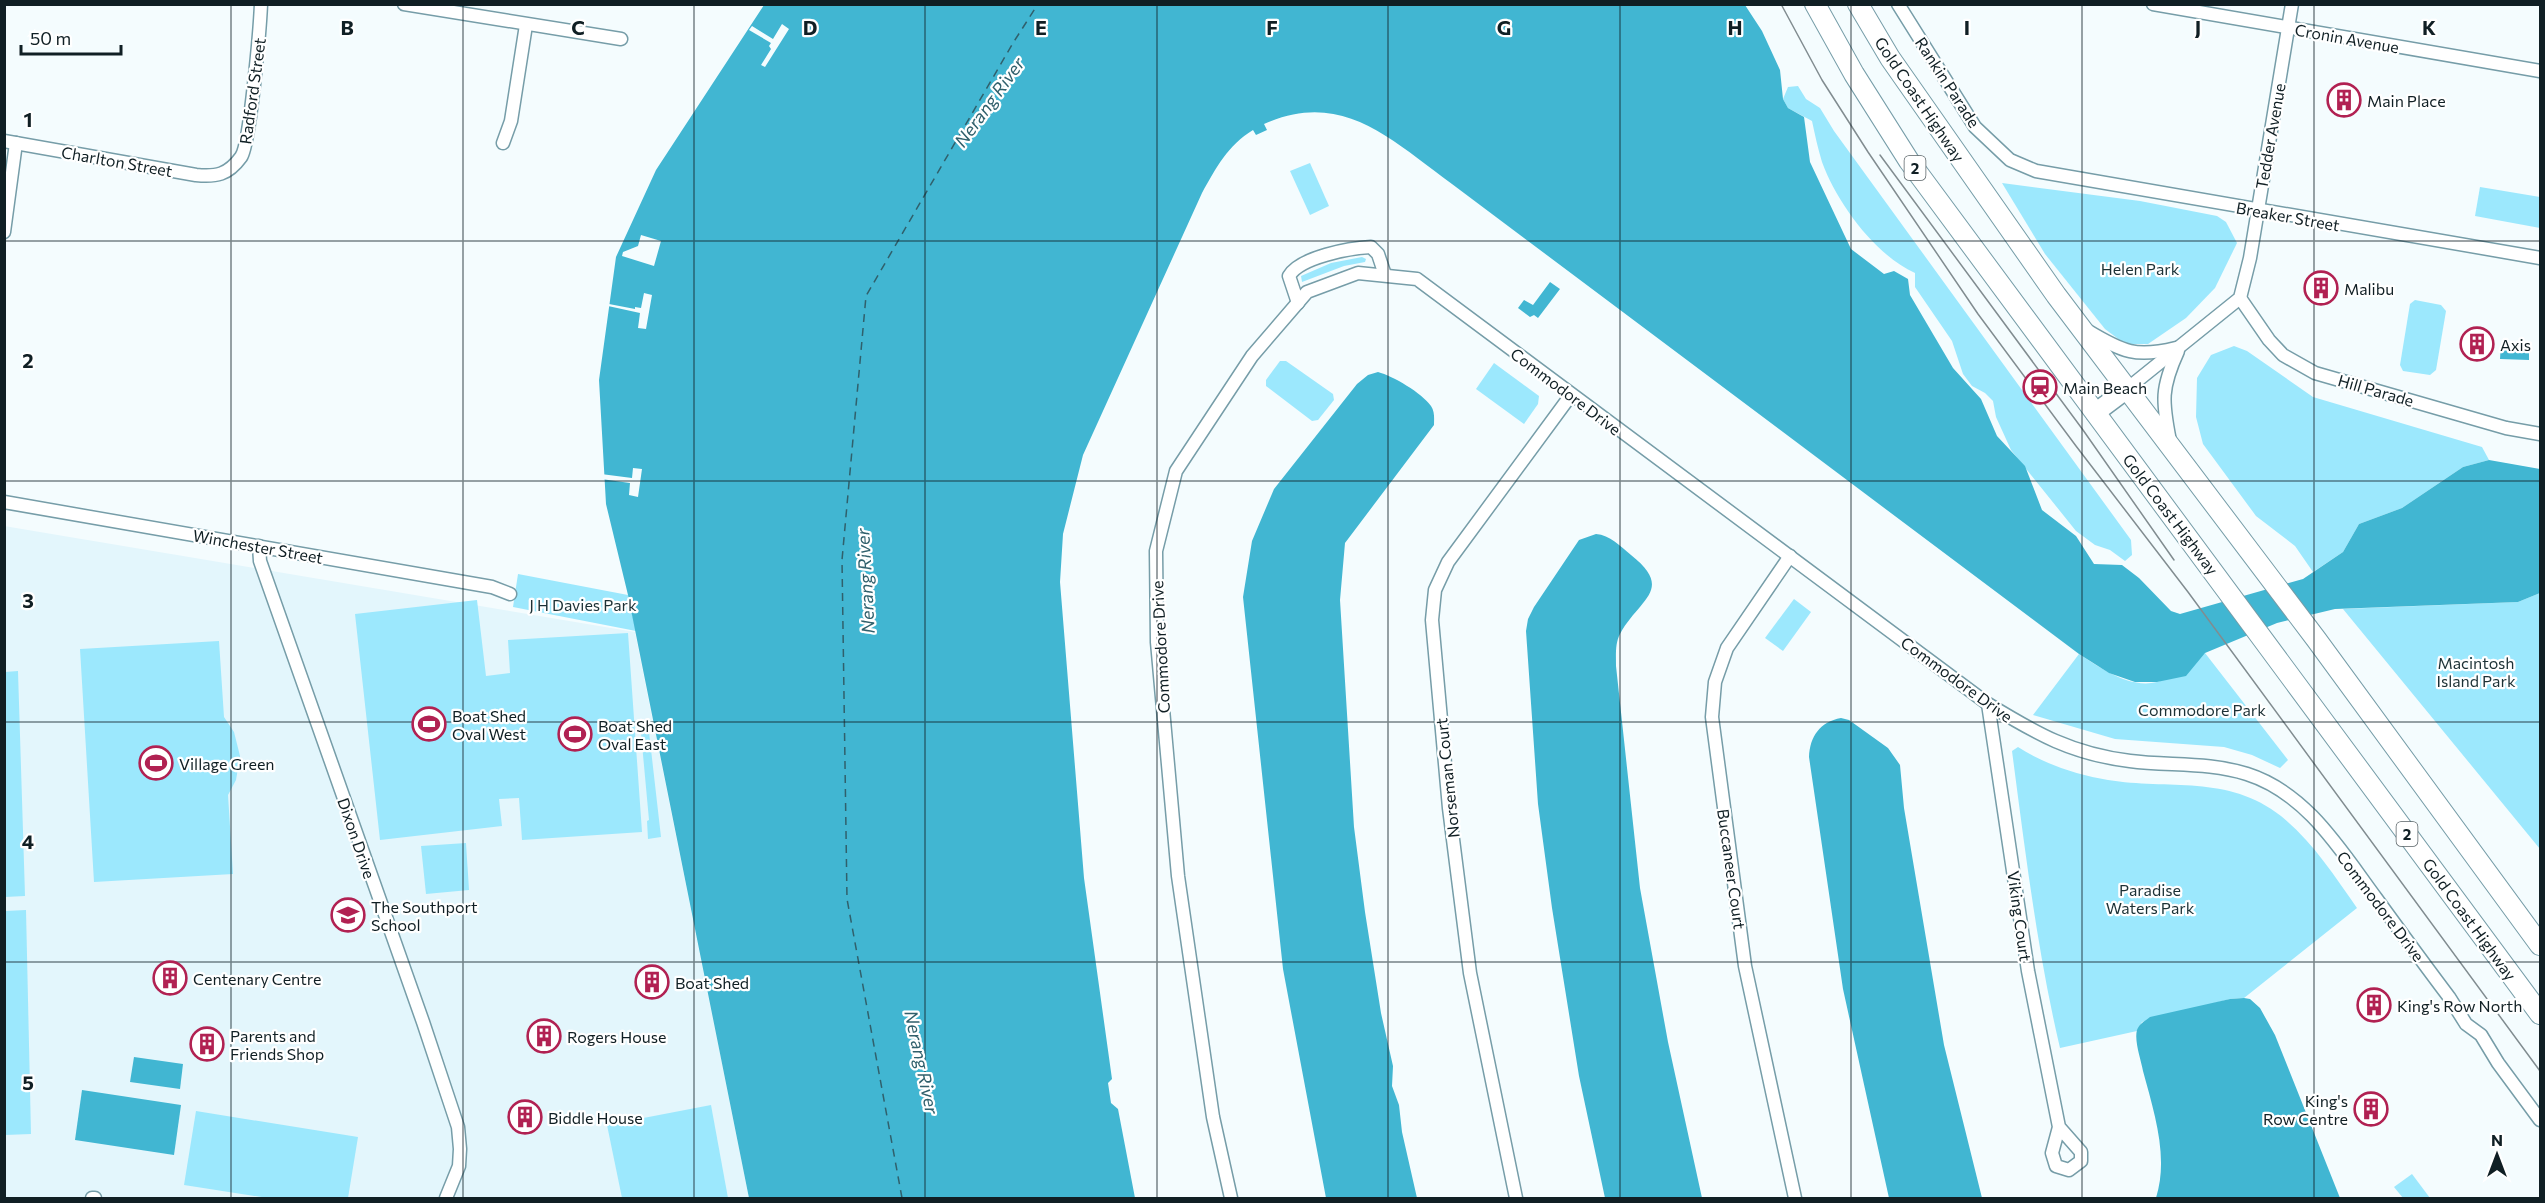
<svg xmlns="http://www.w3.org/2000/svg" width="2545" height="1203" viewBox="0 0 2545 1203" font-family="Commissioner,sans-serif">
<rect width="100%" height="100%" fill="#f4fcfe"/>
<polygon fill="#e3f6fc" points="4,526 635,632 749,1198 5,1198"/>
<g fill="#9ce8fd">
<path d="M1798,86L1806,99L1820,108L1834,131L2131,540L2132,555L2125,561L2110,550L2095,545L2076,531L2011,450L1996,417L1993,401L1985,393L1972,386L1963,374L1952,341L1915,287V273C1875,255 1837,203 1822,162C1818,149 1815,135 1812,121L1788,108L1783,99L1788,87Z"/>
<polygon points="1310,163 1329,206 1310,215 1290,171"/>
<polygon points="2002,183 2140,201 2217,216 2226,222 2237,243 2215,288 2186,318 2148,344 2125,344 2105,329 2045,254"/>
<polygon points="2480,187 2540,197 2540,228 2475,216"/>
<polygon points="1362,257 1366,259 1365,262 1344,266 1302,282 1301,276 1331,263"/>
<polygon points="2415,300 2441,305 2446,311 2436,370 2430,375 2403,371 2400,365 2410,304"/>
<polygon points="2234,346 2247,351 2313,397 2482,447 2489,460 2463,467 2402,508 2359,524 2343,552 2313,572 2295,546 2256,516 2203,444 2196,417 2197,378 2211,355"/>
<polygon points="1280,361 1286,361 1333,394 1334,400 1318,420 1312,421 1266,386 1266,380"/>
<polygon points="1494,363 1539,396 1538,404 1524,424 1476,389"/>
<polygon points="518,574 628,595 636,631 513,607"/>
<polygon points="2540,593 2540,849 2343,609 2518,602"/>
<polygon points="1794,599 1811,612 1783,651 1765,638"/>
<polygon points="477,600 486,676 510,673 508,640 628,633 642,832 522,840 519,798 499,799 502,826 380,840 355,614"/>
<polygon points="219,641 224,717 234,732 240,756 236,780 228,795 233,874 94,882 80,649"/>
<path d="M2205,653L2288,760L2280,768L2252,755L2224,747L2115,739L2033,715L2079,654C2101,668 2129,689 2157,682C2170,679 2193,661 2205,653Z"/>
<polygon points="18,671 25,896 5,897 5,672"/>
<polygon points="649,732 661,837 648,839 647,821 649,820 641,733"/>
<path d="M2018,747C2044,764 2077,775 2108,780C2168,790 2228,774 2281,816C2312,841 2334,875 2357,908L2244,998L2230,999L2142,1022L2137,1031L2060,1048C2037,950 2025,850 2012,751Z"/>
<polygon points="466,843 469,890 426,894 421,846"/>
<polygon points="26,910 31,1134 5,1135 5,911"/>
<polygon points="711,1105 728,1198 622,1198 607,1125"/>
<polygon points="196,1111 358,1137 348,1198 268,1198 184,1185"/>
<polygon points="2412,1174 2430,1198 2403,1198 2394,1187"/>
</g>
<g fill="#41b6d2">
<path d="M764,5H1745L1762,31L1780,70L1783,99L1788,108L1804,117L1810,162L1851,249L1884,274L1894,271L1908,279L1910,295L1953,368L1981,399L1997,436L2025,466L2042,510L2076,536L2094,564L2122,565L2139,578L2171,611L2180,614L2303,579L2343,552L2359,524L2402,508L2463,467L2489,460L2540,469V593L2518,602L2335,609L2277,623L2205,653L2186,676L2157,682H2135L2109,673L2079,654L1452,184C1391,140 1343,89 1264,124L1267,130L1256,135L1253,130C1228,145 1216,168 1202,193L1083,455L1063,534L1060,582L1084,878L1112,1079L1108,1083L1111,1103L1118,1109L1135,1198H749L628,595L606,504L599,380L616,257L656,170Z"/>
<polygon points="1550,282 1560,289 1538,318 1534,315 1530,317 1518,308 1524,300 1533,305"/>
<polygon points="2501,343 2529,347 2529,360 2500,359"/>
<path d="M1378,372C1393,376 1422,393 1431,406C1435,412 1434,419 1434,425L1345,543L1340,600L1354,827L1365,912L1381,1013L1393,1066L1392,1086L1399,1105L1402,1132L1417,1198H1326L1283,969L1243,597L1252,541L1274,489L1357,384L1368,375Z"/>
<path d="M1596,534C1610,535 1620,546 1631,555C1675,590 1639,599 1620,634C1615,643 1616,656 1616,666L1640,888L1668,1042L1702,1198H1605L1579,1076L1552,908L1538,804L1526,631L1528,619L1534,607L1579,540Z"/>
<path d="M1841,718L1849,720L1888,748L1900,765L1904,808L1944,1045L1982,1198H1889L1843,989L1809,757C1810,736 1820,722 1841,718Z"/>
<path d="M2244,998L2250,999L2260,1008L2275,1035L2340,1198H2156C2169,1157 2154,1112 2143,1071C2141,1060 2134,1041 2137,1030C2139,1024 2145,1021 2150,1017L2230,999Z"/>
<polygon points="134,1057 183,1064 180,1089 130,1082"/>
<polygon points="82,1090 181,1105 174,1155 75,1140"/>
</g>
<g fill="#f4fcfe">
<polygon points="782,24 789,29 765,67 761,65 771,49 769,46 771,43 749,30 752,26 773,39"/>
<polygon points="641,235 661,241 654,266 622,256 623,252 638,246"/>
<polygon points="644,293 652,295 646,329 638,328 640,313 608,306 609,304 635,309 635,307 641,308"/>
<polygon points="633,468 642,469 638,497 629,495 630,483 601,479 601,474 632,478"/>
</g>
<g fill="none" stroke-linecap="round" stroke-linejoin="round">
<polyline stroke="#30606c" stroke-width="1.5" stroke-dasharray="8 6" stroke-linecap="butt" points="902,1198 847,899 842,560 866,296 1013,43 1038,4"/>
<g stroke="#769da8" stroke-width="15">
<g id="minor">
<polyline points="404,4 621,39"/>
<polyline points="1898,4 1975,127 2010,160 2036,171 2540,258"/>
<polyline points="2153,4 2540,71"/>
<path d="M4,141L196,175C216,177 228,175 241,157C250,145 260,27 261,4"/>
<polyline points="503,143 511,121 526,25"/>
<polyline points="4,232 16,143"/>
<polyline points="2240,298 2269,340 2283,355 2315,373 2506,428 2540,434"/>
<path d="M1298,303L1289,276C1300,257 1350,248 1371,247L1378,254L1385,275"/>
<path d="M2088,331C2123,352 2136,358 2176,348"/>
<polyline points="2127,389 2240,298 2250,258 2292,4"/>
<path d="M2170,441C2162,401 2161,388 2178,351"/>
<polyline points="4,502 492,587 510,594"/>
<polyline points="259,546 260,561 423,1022 458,1127 460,1149 459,1166 446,1198"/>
<polyline points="1790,556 1727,648 1715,682 1712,717 1745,966 1795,1198"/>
<polyline points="1988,704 2028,971 2059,1127 2081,1152 2081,1161 2069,1170 2056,1166 2052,1153 2059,1127"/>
<polyline points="92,1198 95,1198"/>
<path d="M1231,1198L1213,1117L1178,876L1157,642L1156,551L1176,471L1252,356L1307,292L1358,273L1417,279L1988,704C2037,734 2072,754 2130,761C2169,766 2209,762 2247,774C2307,793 2341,851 2376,898C2400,931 2424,964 2449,997L2466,1024L2481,1035L2498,1063L2540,1120"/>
<polyline points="1516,1198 1470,973 1449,808 1432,620 1435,590 1448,562 1571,395"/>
</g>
</g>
<g stroke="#769da8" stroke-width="21">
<polyline id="primary" points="2095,413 2127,389"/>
</g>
<g stroke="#769da8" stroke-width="22">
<g id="trunk">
<polyline points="1815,4 1854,74 1909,161 2540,1014"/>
<polyline points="1858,4 1890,58 2056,295 2316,639 2540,945"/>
</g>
</g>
<use href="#minor" stroke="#fff" stroke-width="12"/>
<use href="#primary" stroke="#fff" stroke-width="18"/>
<use href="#trunk" stroke="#fff" stroke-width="20"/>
<g stroke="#818c90" stroke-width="1.5">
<polyline points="1781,4 1822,80 1868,152 1978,314 2076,446 2188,592 2540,1071"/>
<polyline points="1880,155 2083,430 2174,560"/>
</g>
</g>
<path fill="none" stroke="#101f24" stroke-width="1.5" stroke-opacity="0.55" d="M231,4V1198M463,4V1198M694,4V1198M925,4V1198M1157,4V1198M1388,4V1198M1620,4V1198M1851,4V1198M2082,4V1198M2314,4V1198M4,241H2540M4,481H2540M4,722H2540M4,962H2540"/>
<defs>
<g id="building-ring" transform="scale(1.725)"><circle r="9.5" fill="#fff" stroke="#b12152" stroke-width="1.5"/><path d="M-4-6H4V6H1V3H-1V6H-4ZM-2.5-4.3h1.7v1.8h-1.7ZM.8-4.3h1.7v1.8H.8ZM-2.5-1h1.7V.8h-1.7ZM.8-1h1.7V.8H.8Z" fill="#b12152"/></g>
<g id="station-ring" transform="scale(1.725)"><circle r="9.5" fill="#fff" stroke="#b12152" stroke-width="1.5"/><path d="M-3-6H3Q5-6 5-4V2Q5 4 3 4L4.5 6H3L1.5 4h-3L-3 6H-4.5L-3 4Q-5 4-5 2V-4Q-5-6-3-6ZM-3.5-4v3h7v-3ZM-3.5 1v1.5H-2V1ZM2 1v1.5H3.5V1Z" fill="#b12152"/></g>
<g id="stadium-ring" transform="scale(1.725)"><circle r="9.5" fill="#fff" stroke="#b12152" stroke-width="1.5"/><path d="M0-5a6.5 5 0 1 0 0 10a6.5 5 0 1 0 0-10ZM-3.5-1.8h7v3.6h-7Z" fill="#b12152"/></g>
<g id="school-ring" transform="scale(1.725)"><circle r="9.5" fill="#fff" stroke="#b12152" stroke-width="1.5"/><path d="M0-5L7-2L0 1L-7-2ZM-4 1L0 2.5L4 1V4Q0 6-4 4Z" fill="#b12152"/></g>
</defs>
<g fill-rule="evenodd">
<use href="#building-ring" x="2344" y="100"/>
<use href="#building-ring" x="2321" y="288"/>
<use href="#building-ring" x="2477" y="344"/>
<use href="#station-ring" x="2040" y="387"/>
<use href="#stadium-ring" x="429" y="724"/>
<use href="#stadium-ring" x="575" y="734"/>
<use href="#stadium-ring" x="156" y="763"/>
<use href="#school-ring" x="348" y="915"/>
<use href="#building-ring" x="170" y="978"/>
<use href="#building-ring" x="652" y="982"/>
<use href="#building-ring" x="2374" y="1005"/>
<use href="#building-ring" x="544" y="1036"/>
<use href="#building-ring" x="207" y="1044"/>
<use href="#building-ring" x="2371" y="1109"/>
<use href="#building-ring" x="525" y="1117"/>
</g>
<g text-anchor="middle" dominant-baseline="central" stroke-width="4.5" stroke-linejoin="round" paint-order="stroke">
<g fill="#fff" stroke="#586266" stroke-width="1.5">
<rect x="1904.5" y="156" width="21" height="24" rx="4.5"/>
<rect x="2396.5" y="822" width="21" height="24" rx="4.5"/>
</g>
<g font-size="15" font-weight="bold" fill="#101f24">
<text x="1915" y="168">2</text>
<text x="2407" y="834">2</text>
</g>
<g font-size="16" fill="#101f24" stroke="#fff">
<text transform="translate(2347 38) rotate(10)">Cronin Avenue</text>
<text transform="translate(1948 82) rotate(57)">Rankin Parade</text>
<text transform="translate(252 91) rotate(-82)">Radford Street</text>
<text transform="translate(1920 99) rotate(56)">Gold Coast Highway</text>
<text transform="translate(2270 136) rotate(-80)">Tedder Avenue</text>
<text transform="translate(117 161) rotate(10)">Charlton Street</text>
<text transform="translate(2288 216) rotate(10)">Breaker Street</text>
<text transform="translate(2376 390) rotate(16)">Hill Parade</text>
<text transform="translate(1566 391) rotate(37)">Commodore Drive</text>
<text transform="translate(2171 514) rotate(53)">Gold Coast Highway</text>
<text transform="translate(258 546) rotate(10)">Winchester Street</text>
<text transform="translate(1160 647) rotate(-93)">Commodore Drive</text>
<text transform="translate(1957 679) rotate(36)">Commodore Drive</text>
<text transform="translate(1447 778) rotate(-96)">Norseman Court</text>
<text transform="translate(357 838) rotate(71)">Dixon Drive</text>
<text transform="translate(1732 869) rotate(82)">Buccaneer Court</text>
<text transform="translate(2381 906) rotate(53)">Commodore Drive</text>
<text transform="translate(2020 916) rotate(82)">Viking Court</text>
<text transform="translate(2470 919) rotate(54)">Gold Coast Highway</text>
</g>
<g font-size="16" fill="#101f24" stroke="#fff" text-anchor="start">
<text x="2367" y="100">Main Place</text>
<text x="2344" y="288">Malibu</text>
<text x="2500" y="344">Axis</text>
<text x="2063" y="387">Main Beach</text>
<text x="452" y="715">Boat Shed<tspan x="452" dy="18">Oval West</tspan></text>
<text x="598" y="725">Boat Shed<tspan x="598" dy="18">Oval East</tspan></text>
<text x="179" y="763">Village Green</text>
<text x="371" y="906">The Southport<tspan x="371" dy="18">School</tspan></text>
<text x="193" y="978">Centenary Centre</text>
<text x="675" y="982">Boat Shed</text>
<text x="2397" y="1005">King's Row North</text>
<text x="230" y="1035">Parents and<tspan x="230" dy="18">Friends Shop</tspan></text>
<text x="567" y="1036">Rogers House</text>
<text x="2348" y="1100" text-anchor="end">King's<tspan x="2348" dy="18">Row Centre</tspan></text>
<text x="548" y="1117">Biddle House</text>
</g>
<g font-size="16" fill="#1c3136" stroke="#fff">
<text x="2140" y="268">Helen Park</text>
<text x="583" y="604">J H Davies Park</text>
<text x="2476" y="662">Macintosh<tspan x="2476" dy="18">Island Park</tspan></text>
<text x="2202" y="709">Commodore Park</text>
<text x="2150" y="889">Paradise<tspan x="2150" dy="18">Waters Park</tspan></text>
</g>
<g font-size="18" font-style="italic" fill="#30606c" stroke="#fff">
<text transform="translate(989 102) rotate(-54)">Nerang River</text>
<text transform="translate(865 581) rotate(-93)">Nerang River</text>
<text transform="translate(922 1062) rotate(78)">Nerang River</text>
</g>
</g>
<g font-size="20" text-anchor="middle" font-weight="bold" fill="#101f24" stroke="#fff" stroke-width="4.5" stroke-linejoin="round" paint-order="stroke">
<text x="347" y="35">B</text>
<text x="578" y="35">C</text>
<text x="810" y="35">D</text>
<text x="1041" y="35">E</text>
<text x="1272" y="35">F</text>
<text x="1504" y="35">G</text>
<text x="1735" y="35">H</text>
<text x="1967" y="35">I</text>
<text x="2198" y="35">J</text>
<text x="2429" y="35">K</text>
<text x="28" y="127">1</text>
<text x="28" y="368">2</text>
<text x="28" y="608">3</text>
<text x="28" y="849">4</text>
<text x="28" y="1090">5</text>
</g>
<rect width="2545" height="1203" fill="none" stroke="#101f24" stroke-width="12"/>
<g transform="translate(2497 1155)" stroke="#ffffff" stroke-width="4.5" paint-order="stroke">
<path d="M0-4.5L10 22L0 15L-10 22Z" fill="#101f24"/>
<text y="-9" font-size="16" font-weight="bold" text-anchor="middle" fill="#101f24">N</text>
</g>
<path d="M21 45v9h100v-9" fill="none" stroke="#101f24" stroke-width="3"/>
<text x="30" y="45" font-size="18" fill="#101f24" stroke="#ffffff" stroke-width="4.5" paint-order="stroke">50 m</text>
</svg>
